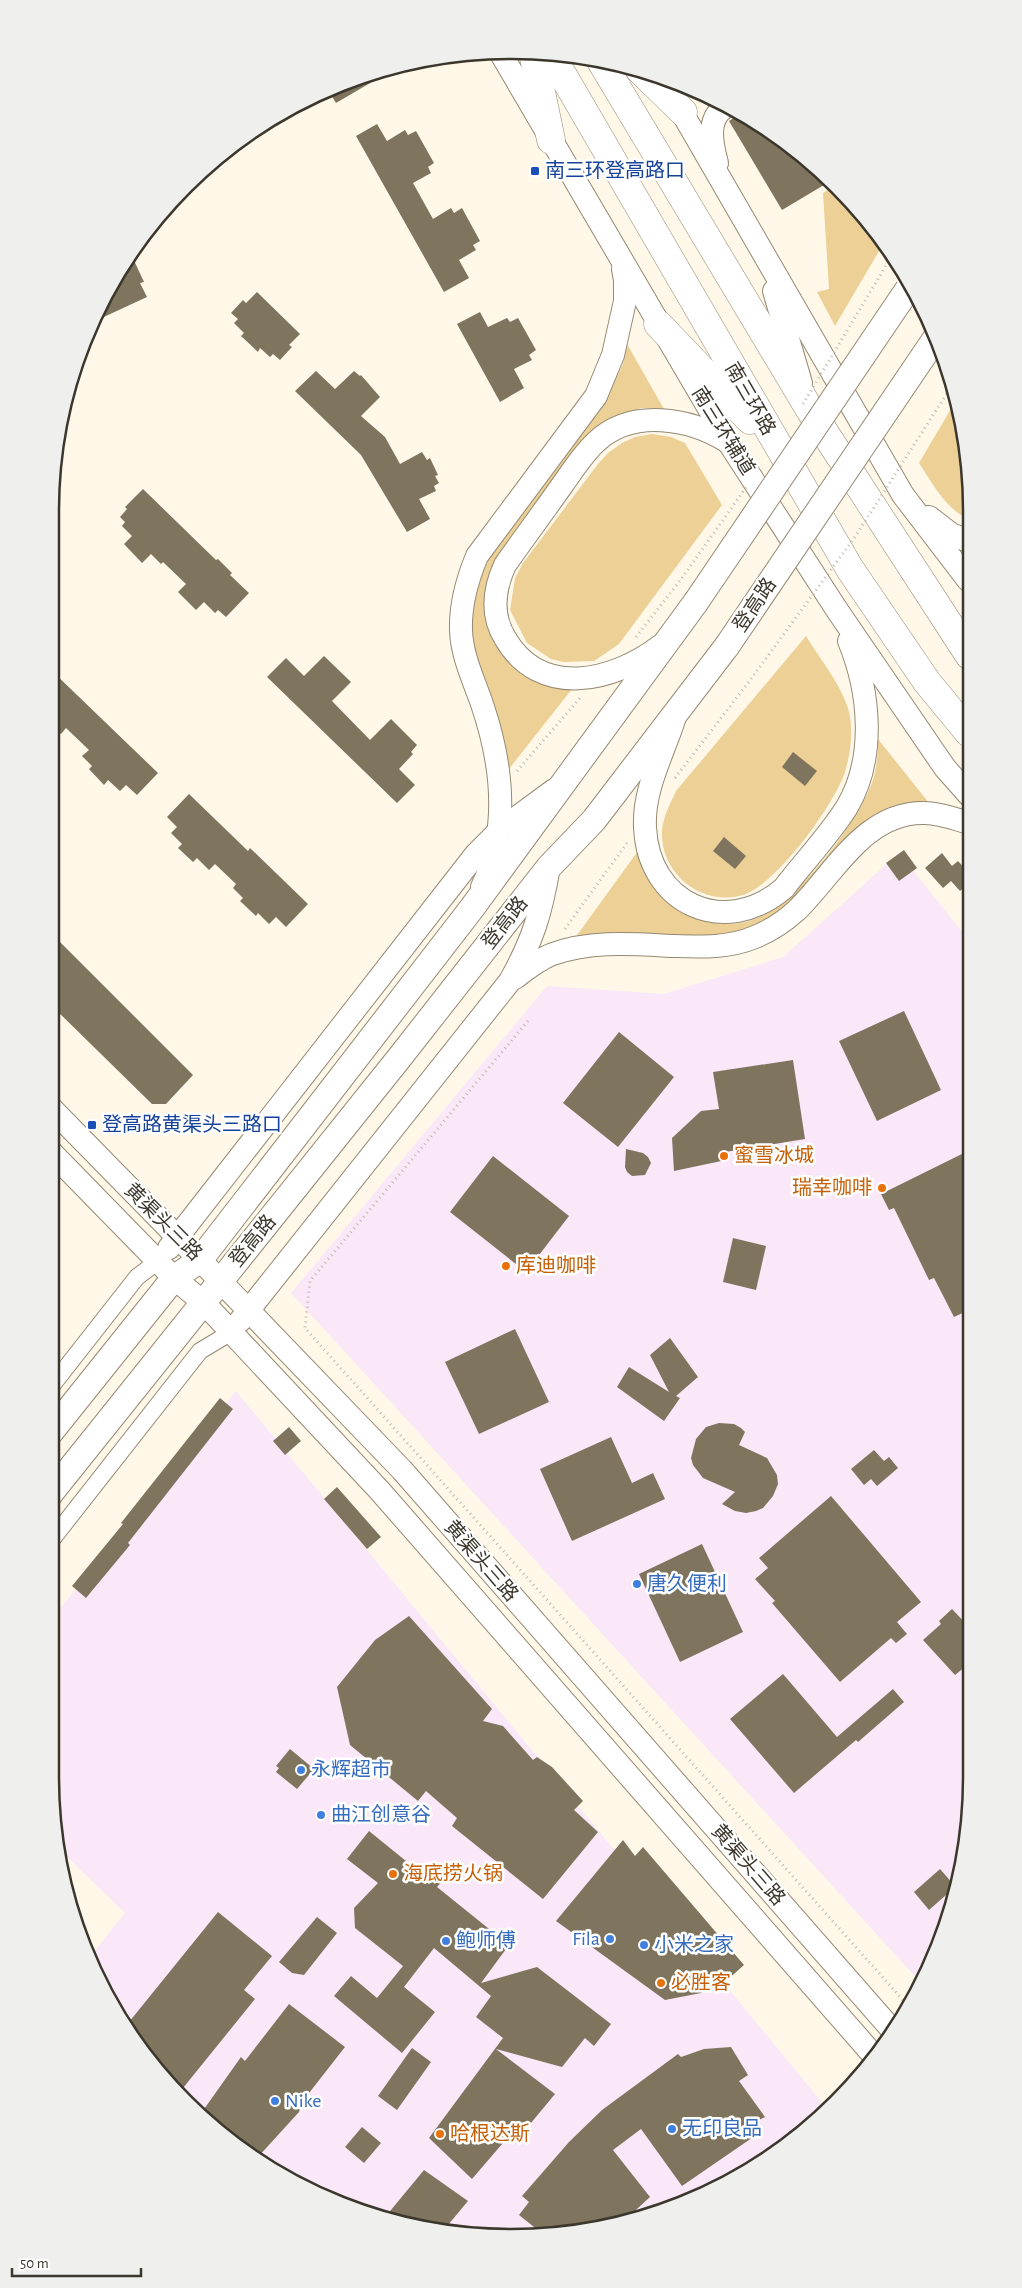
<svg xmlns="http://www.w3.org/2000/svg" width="1022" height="2288" viewBox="0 0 1022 2288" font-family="'Alegreya Sans','Noto Sans SC',sans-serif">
<rect width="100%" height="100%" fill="#fff8e9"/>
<g fill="#fae8f8">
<polygon points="899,853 969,940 972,1777 947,1925 921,1983 291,1293 547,986 664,994 783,957"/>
<polygon points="236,1391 826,2107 742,2176 601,2229 511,2238 421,2229 280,2176 164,2081 112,2007 89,1958 125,1913 63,1853 50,1777 50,1621"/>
</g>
<g fill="#ecd096">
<polygon points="834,186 858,207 882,246 835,326 817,292 829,289 823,193"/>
<path d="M627,344L664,409L641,408L609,420L499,554C496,560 492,565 490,571C475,611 494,664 535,682C547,687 560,688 572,689L505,774L475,663L470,622L478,583L488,560L604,403L623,364Z"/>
<path d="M955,402L968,451V519C945,508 933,484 919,463Z"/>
<polygon points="652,434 671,437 685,443 722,505 619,644 594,661 563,662 551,659 527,643 510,610 515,578 523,563 598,464 608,453 622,443 635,437"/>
<path d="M806,636C820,659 840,683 848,708C854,728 851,752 845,772C835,804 776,885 743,895C702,907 660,874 662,831C663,817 670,804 676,791Z"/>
<path d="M878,739L929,803L798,897L774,918L734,935L575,938L638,851C645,878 659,899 684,913C706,925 734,928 758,918C798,901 859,821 873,780C877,766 878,753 878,739Z"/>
</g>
<g fill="#7f745e">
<polygon points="374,72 377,79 336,103 328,90"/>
<polygon points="740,114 767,128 829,182 782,210 729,121"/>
<polygon points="377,124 387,141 405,130 408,135 416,131 434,163 428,167 431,173 413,183 433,219 451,208 454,213 462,208 480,241 473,245 476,250 459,260 469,278 444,292 356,136"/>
<polygon points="131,254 144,282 140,283 147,297 93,322 112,280"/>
<polygon points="257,292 300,334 289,345 292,347 280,360 273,354 270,357 260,348 258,352 241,336 244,333 234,323 238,319 231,313 243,300 246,303"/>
<polygon points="480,312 488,327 507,318 510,322 518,318 536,350 529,355 532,360 514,369 524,388 500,402 457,324"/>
<polygon points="316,371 335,389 354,371 360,376 361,375 380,397 361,416 385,437 400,464 422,452 427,460 430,458 438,475 435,476 439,483 434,486 436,491 419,499 430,519 407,532 361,455 295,391"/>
<polygon points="143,489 216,560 218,559 232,573 230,575 249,593 226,617 218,610 215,613 204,602 196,610 178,592 186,584 163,562 161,564 151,554 142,563 124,544 132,536 122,526 125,522 120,517 127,509 125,507"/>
<polygon points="324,656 351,682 332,701 370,740 391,719 417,745 411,752 413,754 399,769 415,785 397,803 267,677 286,658 304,676"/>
<polygon points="50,669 158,773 137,795 126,785 120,791 108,780 104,785 89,769 92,766 82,756 89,750 66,728 61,734 50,724"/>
<polygon points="793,752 817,771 805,786 782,767"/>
<polygon points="189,794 248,851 250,848 308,904 286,927 276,917 269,924 258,913 256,916 240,901 243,898 233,888 236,884 215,864 209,870 197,858 193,862 178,848 182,844 171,833 177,827 167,817"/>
<polygon points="724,837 746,856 735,869 713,851"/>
<polygon points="904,850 917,868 899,881 886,863"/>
<polygon points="942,853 952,866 958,861 969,873 969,883 960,891 951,881 943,888 925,868"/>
<polygon points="50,932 193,1075 166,1104 152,1104 50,1004"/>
<polygon points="904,1011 941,1090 877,1121 839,1041"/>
<polygon points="619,1032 674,1077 618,1147 563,1103"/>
<polygon points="793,1060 805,1139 725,1152 726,1160 674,1171 672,1138 701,1111 719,1109 713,1072"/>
<polygon points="626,1149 643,1153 648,1157 651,1163 645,1175 632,1176 627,1172 625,1167"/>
<polygon points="970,1150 971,1309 954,1317 934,1278 929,1280 894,1208 889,1210 881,1194"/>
<polygon points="493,1156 569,1216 526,1272 450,1212"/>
<polygon points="733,1238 766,1246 756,1290 723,1282"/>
<polygon points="515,1329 549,1402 479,1434 445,1362"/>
<polygon points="670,1338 698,1377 676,1396 680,1398 664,1421 617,1387 629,1367 669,1392 650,1355"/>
<polygon points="220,1398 233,1409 128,1543 130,1545 86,1598 72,1586 123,1524 121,1523"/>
<polygon points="719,1423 734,1424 741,1428 745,1432 739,1445 767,1458 777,1475 778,1484 773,1496 763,1508 756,1511 746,1513 735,1511 722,1504 735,1492 703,1478 693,1465 691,1458 696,1439 706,1427"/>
<polygon points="289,1427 301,1441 285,1455 273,1441"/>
<polygon points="611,1437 632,1483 653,1473 665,1499 572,1541 540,1469"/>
<polygon points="874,1450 884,1461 889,1457 898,1468 877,1486 871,1479 864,1485 851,1469"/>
<polygon points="337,1487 381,1537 367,1549 324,1499"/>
<polygon points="831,1496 921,1602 897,1622 907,1634 896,1643 891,1638 840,1682 772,1603 775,1601 755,1579 768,1568 759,1558"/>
<polygon points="702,1544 743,1632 680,1662 639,1574"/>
<polygon points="952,1609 972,1630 972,1661 955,1675 923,1640 941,1624 939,1621"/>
<polygon points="409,1616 492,1709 483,1721 503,1726 533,1760 537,1757 552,1767 583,1801 574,1810 598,1832 543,1899 452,1826 457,1818 426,1791 418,1801 350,1745 337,1687 375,1640"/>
<polygon points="783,1674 837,1737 893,1689 904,1702 858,1742 856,1740 794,1793 730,1719"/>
<polygon points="290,1749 314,1769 297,1789 276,1772 279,1768 276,1766"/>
<polygon points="369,1831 422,1874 433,1862 448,1875 437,1887 509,1945 481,1983 537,1967 611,2024 594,2046 585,2038 562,2067 496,2049 555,2094 521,2135 515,2129 472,2179 429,2138 503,2038 476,2017 491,1996 434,1948 404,1987 435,2012 402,2053 334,1996 351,1976 377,1998 403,1966 355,1928 354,1908 378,1883 347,1859"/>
<polygon points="623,1840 635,1856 643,1847 744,1965 725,1982 715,1981 701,1993 665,2000 556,1921"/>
<polygon points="940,1869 954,1885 954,1888 929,1910 914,1892"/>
<polygon points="218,1912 272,1956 244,1990 255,1999 179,2093 164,2081 125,2027"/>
<polygon points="317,1917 337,1933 304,1975 292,1973 279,1962"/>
<polygon points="289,2004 345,2047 302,2102 299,2112 258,2157 202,2112 241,2057 245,2061"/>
<polygon points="731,2047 748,2075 739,2081 765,2117 757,2121 762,2131 682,2186 641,2129 613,2150 650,2197 625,2220 601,2229 544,2235 519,2215 529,2202 522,2196 569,2142 602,2110 678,2054 681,2057 704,2049"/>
<polygon points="412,2048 431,2062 397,2110 378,2096"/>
<polygon points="362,2127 381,2143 364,2163 345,2147"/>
<polygon points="424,2170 468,2201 443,2231 421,2229 386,2216"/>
</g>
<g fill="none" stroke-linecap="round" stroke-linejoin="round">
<g stroke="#948972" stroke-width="18">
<g id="street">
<polyline points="50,1388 137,1277 157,1262"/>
<polyline points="50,1542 200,1351 230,1333"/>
</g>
</g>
<g stroke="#948972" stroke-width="24">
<g id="secondary">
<polyline points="500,52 729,443 837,610 945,768 969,795"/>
<polyline points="673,97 903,495 968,580"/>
<path d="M717,163C712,144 706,119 725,107"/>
<polyline points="774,291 801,383"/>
<polyline points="929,517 951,534 968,541"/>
<path d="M660,646C613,682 540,699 505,638C491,615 494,589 505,565C524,538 544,511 563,484C573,470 583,454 596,442C632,408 690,418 728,442"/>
<path d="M674,720C663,754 643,790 645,827C648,904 725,939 784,888C803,863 831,833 847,807C876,758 870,692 849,641"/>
<path d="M482,887C510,829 502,763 482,704C474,681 462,656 461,631C460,605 467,580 477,556L596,396L613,355L625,301V280L623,269"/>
<path d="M515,978C527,969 539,959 553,954C591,940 634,944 674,946C702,947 729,948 755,937C770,931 785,921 797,910C834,874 865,811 925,813C940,813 955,819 969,823"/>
<polyline points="50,1107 200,1260 402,1470 893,2031"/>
<polyline points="50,1151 174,1278 204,1303 380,1491 875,2057"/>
<polyline points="169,1248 476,854 501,829 554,790"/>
<path d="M240,1321L510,981C533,940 541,913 549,867"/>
</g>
</g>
<g stroke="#948972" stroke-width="27">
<g id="primary">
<polyline points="50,1433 174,1278 200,1260 472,908 696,602"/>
<polyline points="50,1494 400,1057 549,867 594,820 727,646"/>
</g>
</g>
<g stroke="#948972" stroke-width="29">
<g id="highway">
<polyline points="533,53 551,140"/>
<polyline points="550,53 850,569 927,682 969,733"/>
<polyline points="601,61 810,410 969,655"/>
<polyline points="640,70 683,112"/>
<polyline points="658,324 750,420"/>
</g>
</g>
<g stroke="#bfb9ac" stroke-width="3" stroke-dasharray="1 4" stroke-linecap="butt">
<polyline points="636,637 682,578"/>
<polyline points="517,771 580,698"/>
<polyline points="675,778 748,683"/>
<polyline points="565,929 627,843"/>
<polyline points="528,1021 310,1281 305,1328 910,2008"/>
</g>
<use href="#street" stroke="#fff" stroke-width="16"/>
<use href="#secondary" stroke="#fff" stroke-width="22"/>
<use href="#primary" stroke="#fff" stroke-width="25"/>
<use href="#highway" stroke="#fff" stroke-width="28"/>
<g stroke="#948972" stroke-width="27" stroke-linecap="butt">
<g id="primary-bridge">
<polyline points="696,602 908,289"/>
<polyline points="727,646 937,336"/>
</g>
</g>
<g stroke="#bfb9ac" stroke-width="3" stroke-dasharray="1 4" stroke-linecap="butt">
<polyline points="803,404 890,259"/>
<polyline points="682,578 747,486"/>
<polyline points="748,683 855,537 951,387"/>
</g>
<use href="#primary-bridge" stroke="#fff" stroke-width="25"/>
</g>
<g fill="#1a4fb4" stroke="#fff" stroke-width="2">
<rect x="530" y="166" width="10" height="10" rx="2.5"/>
<rect x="87" y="1120" width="10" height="10" rx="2.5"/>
</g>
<g fill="#e8710a" stroke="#fff" stroke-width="2">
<circle cx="724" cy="1156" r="5"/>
<circle cx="882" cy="1188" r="5"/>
<circle cx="506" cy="1266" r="5"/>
<circle cx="393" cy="1874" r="5"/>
<circle cx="661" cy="1983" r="5"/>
<circle cx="440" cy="2134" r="5"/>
</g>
<g fill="#3f7fe0" stroke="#fff" stroke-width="2">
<circle cx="637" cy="1584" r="5"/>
<circle cx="301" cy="1770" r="5"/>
<circle cx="321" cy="1815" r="5"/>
<circle cx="610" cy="1939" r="5"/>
<circle cx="446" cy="1941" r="5"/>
<circle cx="644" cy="1945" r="5"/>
<circle cx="275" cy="2101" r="5"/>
<circle cx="672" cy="2129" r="5"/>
</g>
<g text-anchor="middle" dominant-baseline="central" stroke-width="5" stroke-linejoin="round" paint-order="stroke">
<g font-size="20" fill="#164399" stroke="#fff" text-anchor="start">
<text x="545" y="171">南三环登高路口</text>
<text x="102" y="1125">登高路黄渠头三路口</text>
</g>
<g font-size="20" fill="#3c372d" stroke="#fff">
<text transform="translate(750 399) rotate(60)">南三环路</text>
<text transform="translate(723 431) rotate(58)">南三环辅道</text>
<text transform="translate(755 605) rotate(-56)">登高路</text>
<text transform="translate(505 923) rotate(-52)">登高路</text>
<text transform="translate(163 1222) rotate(45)">黄渠头三路</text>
<text transform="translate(253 1241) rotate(-51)">登高路</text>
<text transform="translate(481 1561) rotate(49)">黄渠头三路</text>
<text transform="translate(748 1865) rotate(49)">黄渠头三路</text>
</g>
<g font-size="20" fill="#c56008" stroke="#fff" text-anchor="start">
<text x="734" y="1156">蜜雪冰城</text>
<text x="872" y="1188" text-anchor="end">瑞幸咖啡</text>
<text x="516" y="1266">库迪咖啡</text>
<text x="403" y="1874">海底捞火锅</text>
<text x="671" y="1983">必胜客</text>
<text x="450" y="2134">哈根达斯</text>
</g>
<g font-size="20" fill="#366cbe" stroke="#fff" text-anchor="start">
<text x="647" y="1584">唐久便利</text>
<text x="311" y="1770">永辉超市</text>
<text x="331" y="1815">曲江创意谷</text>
<text x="600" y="1939" text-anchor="end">Fila</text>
<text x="456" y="1941">鲍师傅</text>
<text x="654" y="1945">小米之家</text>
<text x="285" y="2101">Nike</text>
<text x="682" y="2129">无印良品</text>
</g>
</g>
<path d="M0 0H1022V2288H0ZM511 59H511A452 452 0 0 1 963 511V1777A452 452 0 0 1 511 2229H511A452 452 0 0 1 59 1777V511A452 452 0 0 1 511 59Z" fill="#efefee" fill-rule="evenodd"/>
<path fill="none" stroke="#3c372d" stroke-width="2.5" d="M511 59H511A452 452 0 0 1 963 511V1777A452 452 0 0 1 511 2229H511A452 452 0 0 1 59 1777V511A452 452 0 0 1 511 59Z"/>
<path d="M12 2268v8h129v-8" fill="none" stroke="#3c372d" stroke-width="2.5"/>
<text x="20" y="2268" font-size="15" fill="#3c372d" stroke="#ffffff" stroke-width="4" paint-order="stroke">50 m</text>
</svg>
